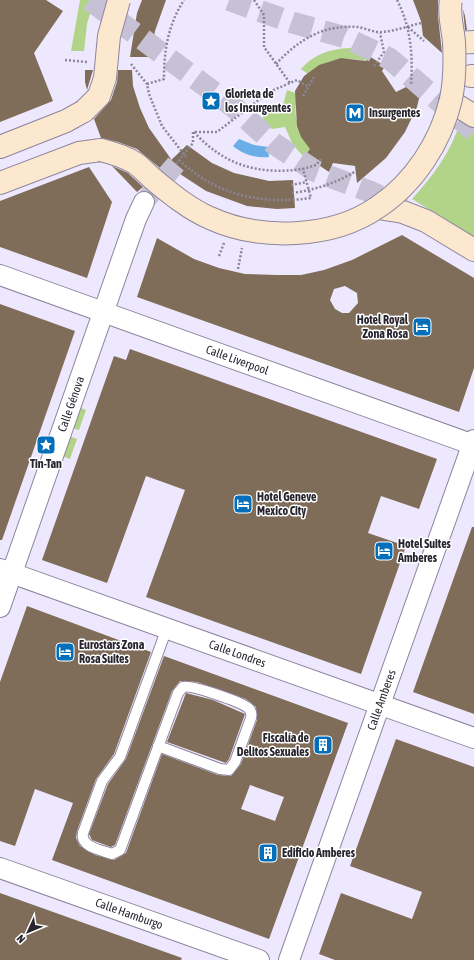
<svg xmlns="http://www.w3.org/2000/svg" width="474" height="960" viewBox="0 0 474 960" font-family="'Asap Condensed',sans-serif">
<rect width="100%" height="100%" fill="#eee8fe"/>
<g fill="#b2d489">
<polygon points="80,0 94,0 87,24 84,51 71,51"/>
<path d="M354,48L369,51L365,61C342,56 327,59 308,74L301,69C315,53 333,48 354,48Z"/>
<path d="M287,90L298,94C291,119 300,131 313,151L305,158L293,145L285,127L272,129C255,120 264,99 283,105Z"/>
<path d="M460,122L474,131V237L412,199C433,176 451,152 460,122Z"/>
<polygon points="79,407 86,410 79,430 72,428"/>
<polygon points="69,436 77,439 70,459 62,456"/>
</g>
<path fill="#6aaee8" d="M239,139L254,145L268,147L269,157C255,158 244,155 233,146Z"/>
<g fill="#7f6d59" fill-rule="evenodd">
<polygon points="0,0 46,0 63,11 34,53 53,101 0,122"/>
<polygon points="142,0 166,0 155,31 151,57 130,57 137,13"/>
<polygon points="413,0 438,0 438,16 442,53 423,36 421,21"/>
<polygon points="463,9 465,16 467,30 465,30"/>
<polygon points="369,56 385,66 382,71 396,92 424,78 417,107 405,132 386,158 357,183 355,166 333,163 329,172 305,156 310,149 301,137 297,126 295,91 304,76 319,65 341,58 366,61"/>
<polygon points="85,70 93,70 87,90 85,82"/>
<polygon points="118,70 132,70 133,86 140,108 149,128 171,159 161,169 137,149 118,142 101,138 94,119 111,100 117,82"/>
<polygon points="187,145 212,163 234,173 269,181 293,180 295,208 277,209 247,206 206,191 180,174 168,163"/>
<polygon points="112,166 128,173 143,187 137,192"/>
<polygon points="89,167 112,202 87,278 0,247 0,201"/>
<path d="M402,235L474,278V368L459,412L137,297L157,238L194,259L219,268L245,274L276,275H301L324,270L352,260ZM345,286L357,293L358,303L349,313H342L335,309L330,300L334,289Z"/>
<polygon points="0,304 75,331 2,540 0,540"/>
<polygon points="130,349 437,459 419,509 381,496 368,533 406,546 361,674 146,597 185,490 146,476 107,583 42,560 114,356 126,360"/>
<polygon points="472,527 474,527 474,714 413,692"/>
<path d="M27,606L151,652L114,754L96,779L77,831L76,838L80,846L95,855L114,860L126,853L162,754L218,775L231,776L241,764L257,720L256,707L246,699L197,682L180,681L172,691L115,845L111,847L92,840L89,834L108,784L126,759L164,656L348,723L269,939L52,860L73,803L35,789L15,846L0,841V682ZM250,785L284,797L275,821L241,809Z"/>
<polygon points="186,693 213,700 245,714 229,759 226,763 167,742"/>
<polygon points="396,739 474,767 474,960 335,960 319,954 341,893 412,919 422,892 350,866"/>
<polygon points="0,893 182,958 181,960 0,960"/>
</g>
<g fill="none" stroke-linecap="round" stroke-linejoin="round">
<polyline stroke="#c6c1d5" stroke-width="20" stroke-dasharray="20 10" stroke-linecap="butt" points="144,202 176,164"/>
<g stroke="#c6c1d5" stroke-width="22" stroke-dasharray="22 11" stroke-linecap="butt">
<polyline points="90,0 235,108 273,143 315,171 371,192 403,208"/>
<polyline points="229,0 294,23 344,37 390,59 474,131"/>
</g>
<g stroke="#8d869e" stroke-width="12">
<path id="lane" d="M158,746L220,769L229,770L235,762L251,718C252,714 251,710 247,707C240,702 191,684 183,687L178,693L120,850L112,854C101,850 80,847 83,833L102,781L120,757L167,628"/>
</g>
<g stroke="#8d869e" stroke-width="22">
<g id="street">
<path id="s1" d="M0,275L474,445"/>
<path id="s2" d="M0,569L474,738"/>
<path id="s3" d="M0,607L136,219L144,202"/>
<path id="s4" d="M0,868L259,960"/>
<path id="s5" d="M289,960L474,440"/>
</g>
</g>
<g stroke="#8d869e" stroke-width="24">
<g id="secondary">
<polyline points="454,43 474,42"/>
<polyline points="471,76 474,76"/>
<polyline points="450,101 474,116"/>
<polyline points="0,147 66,121 84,111"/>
<polyline points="0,183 79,153 101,150"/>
<polyline points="378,208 403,212 426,221 474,250"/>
</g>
</g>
<g stroke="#8a8696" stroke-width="2.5" stroke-dasharray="2 2" stroke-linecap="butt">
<polyline points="254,0 264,15 264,47 290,83"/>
<path d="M397,0C411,27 413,55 411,84"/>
<polyline points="408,27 424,41"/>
<polyline points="65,60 87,62"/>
<polyline points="131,64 147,84 149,94 162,126 186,157"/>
<path d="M276,64C298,40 324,24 358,27C365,28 375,33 382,32C395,31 408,26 421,23"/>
<polyline points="374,66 384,52 380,33"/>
<path d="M147,84L164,79C164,50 168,25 184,0"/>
<polyline points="303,96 314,77"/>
<path d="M194,132C225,166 259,175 303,169"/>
<path d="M179,160C216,195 261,205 311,198L303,169L316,165L322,158"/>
<polyline points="176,164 193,143 193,132 217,132 269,92 297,80 307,86"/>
<polyline points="291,185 307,182"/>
<path d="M292,193C315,190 336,183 356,171"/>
<polyline points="219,256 224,243"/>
<polyline points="238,269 242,248"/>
</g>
<use href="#lane" stroke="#fff" stroke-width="10"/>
<use href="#street" stroke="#fff" stroke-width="20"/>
<use href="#secondary" stroke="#fce8ce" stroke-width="22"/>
<g stroke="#8d869e" stroke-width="24" stroke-linecap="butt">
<g id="secondary-bridge">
<polyline points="84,111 99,96 105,78 109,36 119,0"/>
<path d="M101,150C113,153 124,156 135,163C141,167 147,174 153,179C170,193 189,209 210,218C260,241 332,239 378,207C414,183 441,142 451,99C455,80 455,62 454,42C453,29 448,13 451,0"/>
</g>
</g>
<use href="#secondary-bridge" stroke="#fce8ce" stroke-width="22"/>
</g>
<defs>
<g id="sight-square" transform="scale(1)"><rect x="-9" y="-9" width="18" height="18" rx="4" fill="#036fba" stroke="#fff"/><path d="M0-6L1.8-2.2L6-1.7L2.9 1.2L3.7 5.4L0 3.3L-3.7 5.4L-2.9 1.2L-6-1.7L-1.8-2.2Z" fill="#fff"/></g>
<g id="metro-square" transform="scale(1)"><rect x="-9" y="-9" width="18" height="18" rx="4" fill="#036fba" stroke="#fff"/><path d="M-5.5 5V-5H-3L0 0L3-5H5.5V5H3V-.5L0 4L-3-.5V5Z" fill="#fff"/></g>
<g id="hotel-square" transform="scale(1)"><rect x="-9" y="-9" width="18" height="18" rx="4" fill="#036fba" stroke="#fff"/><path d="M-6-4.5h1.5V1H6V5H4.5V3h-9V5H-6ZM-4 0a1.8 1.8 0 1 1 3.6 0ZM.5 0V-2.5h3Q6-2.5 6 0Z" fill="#fff"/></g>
<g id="building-square" transform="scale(1)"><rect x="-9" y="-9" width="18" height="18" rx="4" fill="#036fba" stroke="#fff"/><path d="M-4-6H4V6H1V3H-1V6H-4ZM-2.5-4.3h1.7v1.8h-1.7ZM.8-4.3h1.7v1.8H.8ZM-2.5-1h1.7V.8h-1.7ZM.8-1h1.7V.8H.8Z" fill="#fff"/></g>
</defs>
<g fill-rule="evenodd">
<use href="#sight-square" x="211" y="101"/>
<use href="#metro-square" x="355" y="113"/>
<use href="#hotel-square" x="422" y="327"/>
<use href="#sight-square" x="46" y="445"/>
<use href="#hotel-square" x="243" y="504"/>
<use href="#hotel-square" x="384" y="551"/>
<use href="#hotel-square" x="65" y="652"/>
<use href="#building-square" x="323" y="745"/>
<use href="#building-square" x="268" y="853"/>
</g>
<g text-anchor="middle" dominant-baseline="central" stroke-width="3" stroke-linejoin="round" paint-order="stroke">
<g font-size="12" font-weight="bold" fill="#28252f" stroke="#fff" text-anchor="start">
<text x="225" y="94">Glorieta de<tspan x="225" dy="14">los Insurgentes</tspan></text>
<text x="369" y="113">Insurgentes</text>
<text x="408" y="320" text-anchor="end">Hotel Royal<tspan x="408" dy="14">Zona Rosa</tspan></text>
<text x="46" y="464" text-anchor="middle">Tin-Tan</text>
<text x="257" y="497">Hotel Geneve<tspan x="257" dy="14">Mexico City</tspan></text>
<text x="398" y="544">Hotel Suites<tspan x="398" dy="14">Amberes</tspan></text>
<text x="79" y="645">Eurostars Zona<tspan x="79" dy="14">Rosa Suites</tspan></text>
<text x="309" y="738" text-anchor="end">Fiscalía de<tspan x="309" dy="14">Delitos Sexuales</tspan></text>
<text x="282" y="853">Edificio Amberes</text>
</g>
<g font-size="12" fill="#28252f" stroke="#fff">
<text stroke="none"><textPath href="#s1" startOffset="252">Calle Liverpool</textPath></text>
<text stroke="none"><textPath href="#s3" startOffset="215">Calle Génova</textPath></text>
<text stroke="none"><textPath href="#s2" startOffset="252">Calle Londres</textPath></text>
<text stroke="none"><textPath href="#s5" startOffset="276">Calle Amberes</textPath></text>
<text stroke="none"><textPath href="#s4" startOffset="137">Calle Hamburgo</textPath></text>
</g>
</g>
<g transform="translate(28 932) rotate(226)" stroke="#ffffff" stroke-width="3" paint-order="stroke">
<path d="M0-3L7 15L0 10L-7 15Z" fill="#28252f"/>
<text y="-6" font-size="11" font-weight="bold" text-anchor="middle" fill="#28252f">N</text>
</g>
</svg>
